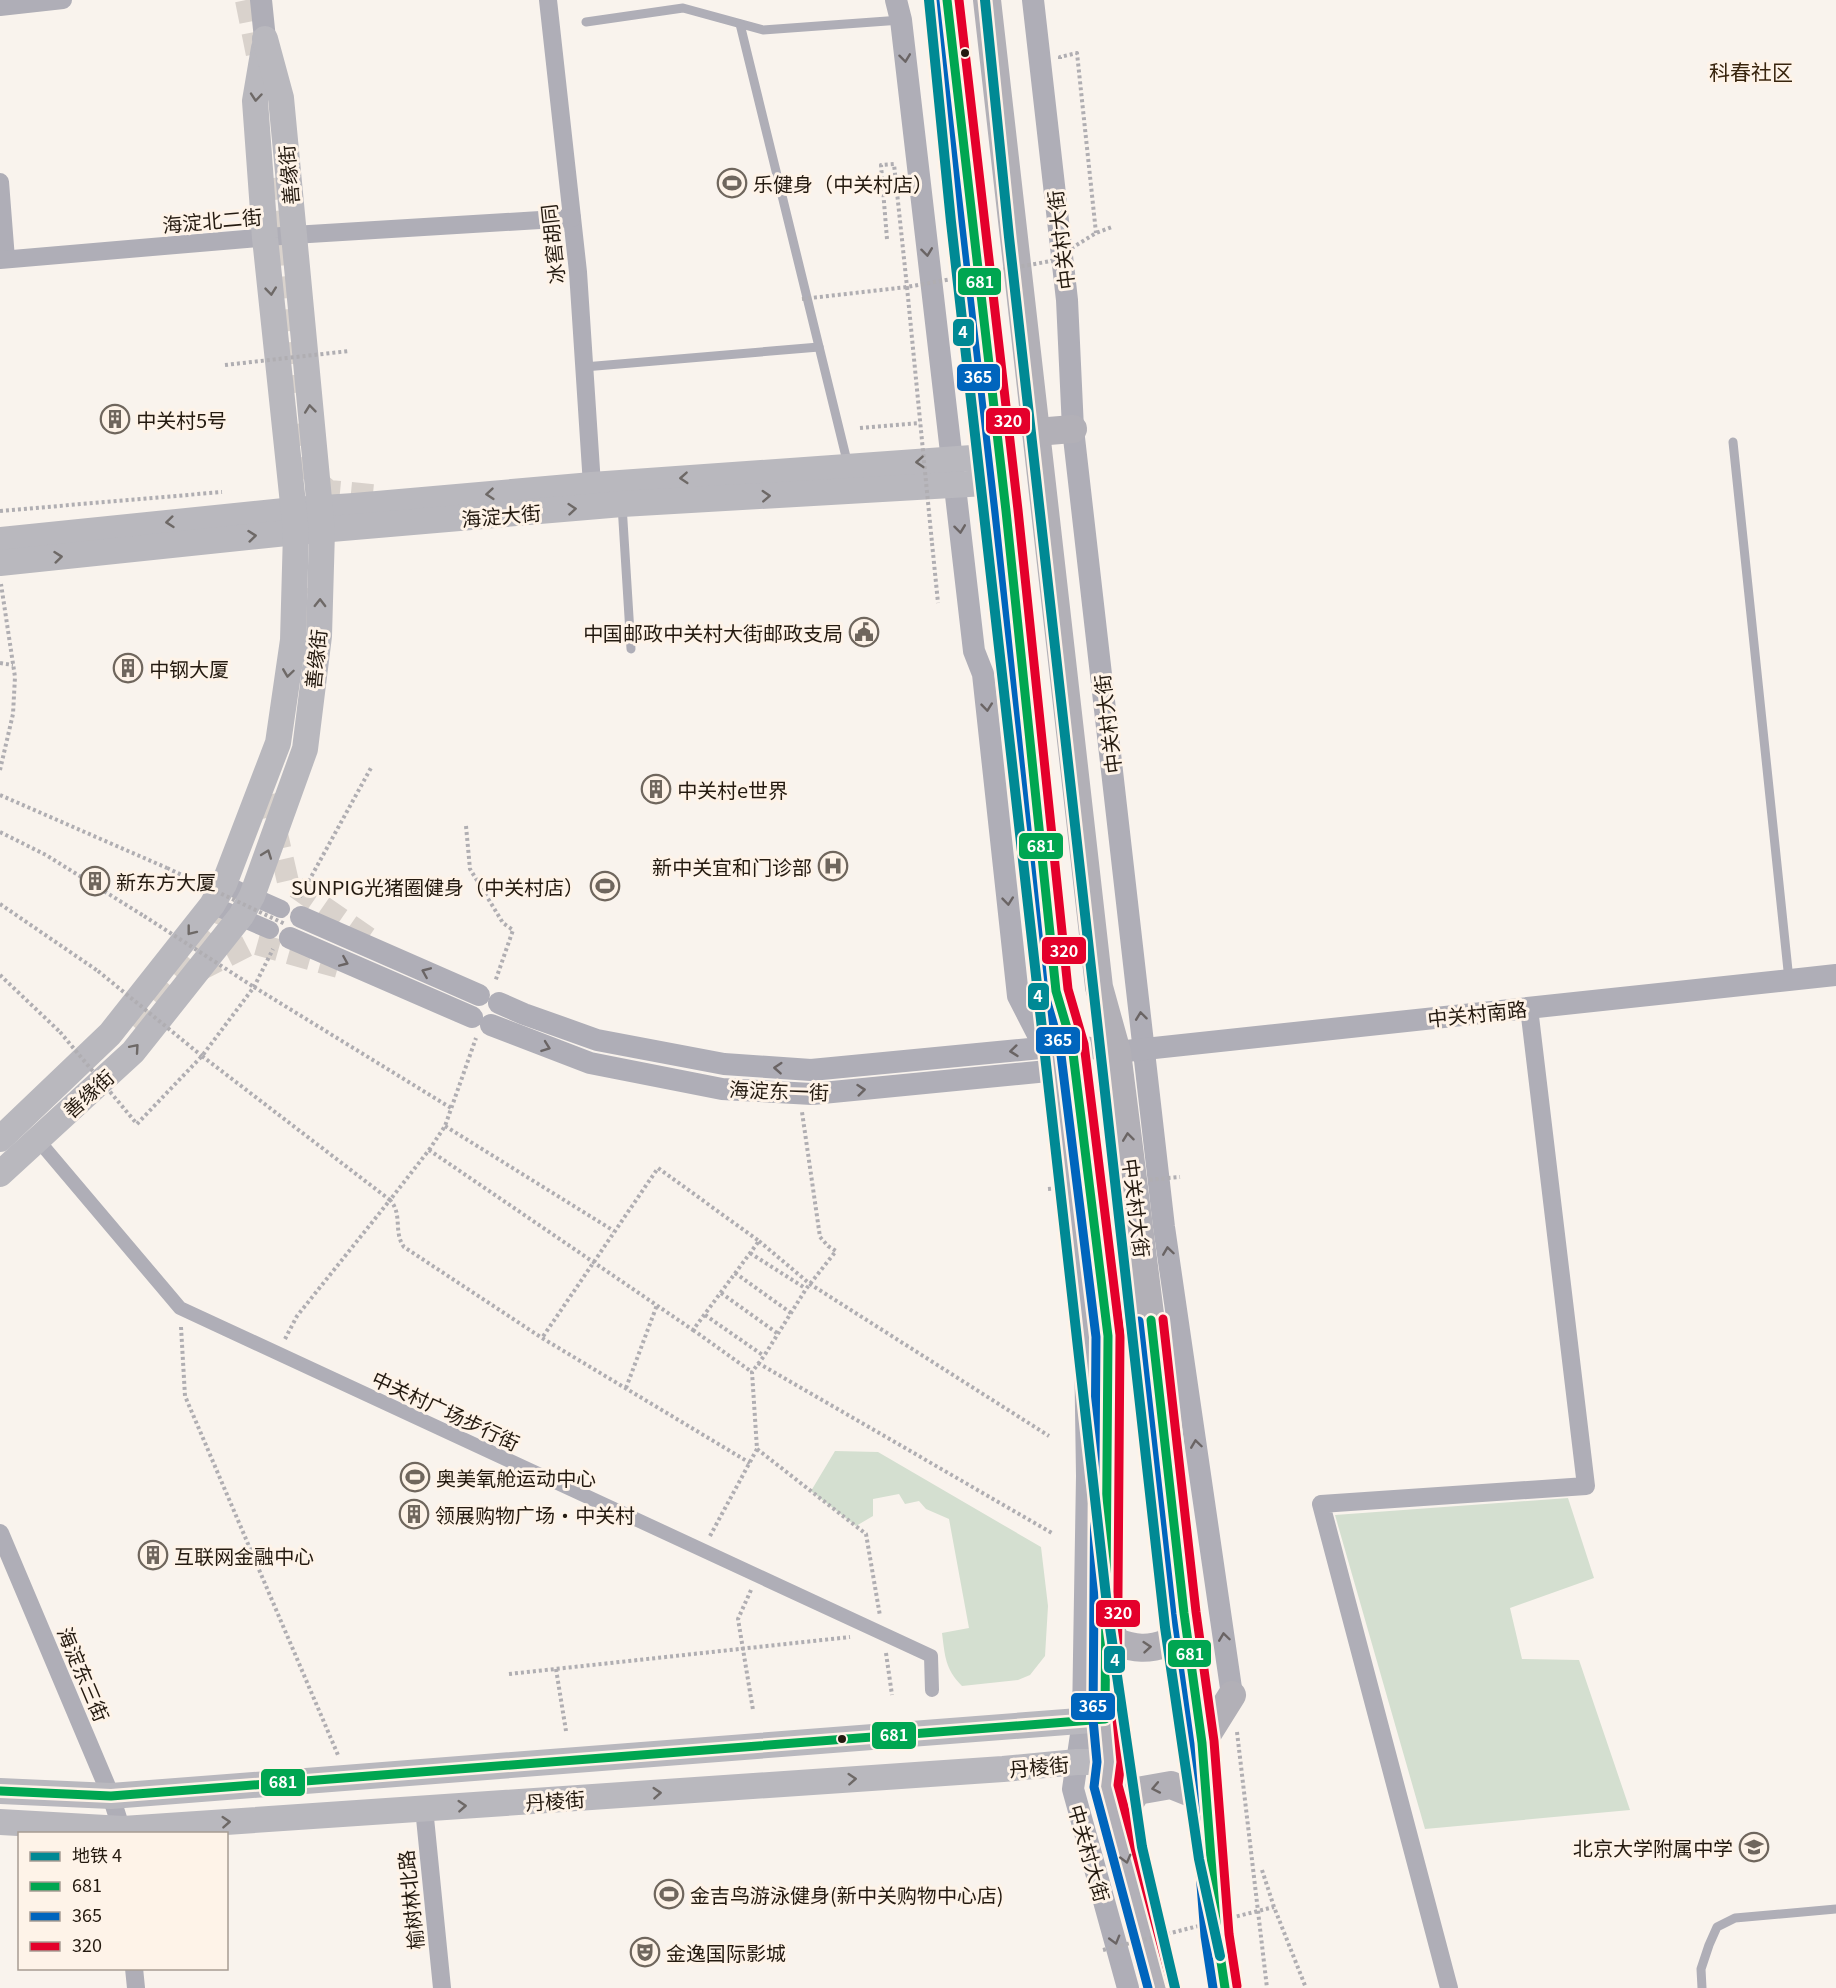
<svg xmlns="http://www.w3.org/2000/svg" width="1836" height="1988" viewBox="0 0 1836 1988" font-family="Georgia,'Noto Sans SC',serif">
<rect width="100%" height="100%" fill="#f9f3ed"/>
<g fill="#d4dfd0">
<path d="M835,1451L878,1452L1041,1547L1048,1606L1045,1656L1030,1675L1018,1680L962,1686C945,1669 945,1656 942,1633L969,1628L949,1519L926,1509L919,1501L905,1504L899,1494L873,1499V1516L856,1526L811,1491Z"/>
<polygon points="1568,1498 1594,1578 1510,1608 1522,1659 1579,1660 1630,1810 1425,1829 1335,1515"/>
</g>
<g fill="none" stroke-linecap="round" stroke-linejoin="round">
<g stroke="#d9d2cc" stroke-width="22" stroke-dasharray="22 11" stroke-linecap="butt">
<polyline points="246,0 259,65"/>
<polyline points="273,178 294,393"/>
<polyline points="297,424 313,478 329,491 382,496"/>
<polyline points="301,659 306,627 306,588"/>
<polyline points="268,795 288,882 377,944"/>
<polyline points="198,971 253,943 338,967"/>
<polyline points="132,1025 214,930 230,890"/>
</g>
<g stroke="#b0aeb2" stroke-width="4" stroke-dasharray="3 3" stroke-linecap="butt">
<polyline points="1060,59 1060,57 1077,53 1096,233"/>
<polyline points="887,239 881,165 894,164 907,287"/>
<polyline points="860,428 920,423"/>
<polyline points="0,511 222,492"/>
<polyline points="932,543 938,603"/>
<polyline points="0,663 13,665"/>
<polyline points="0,770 13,714 15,677 1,584"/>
<polyline points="0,795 167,868"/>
<polyline points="466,826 470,869 503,923 513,930 495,982"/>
<polyline points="0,832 46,855 144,916"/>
<polyline points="300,897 372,766"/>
<polyline points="0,904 98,971"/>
<polyline points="0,975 60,1032"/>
<polyline points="254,987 451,1108"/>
<polyline points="202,1056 390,1200 429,1150 693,1330 759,1241 658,1168 542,1338"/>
<polyline points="137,1124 202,1056 254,987 273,949"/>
<polyline points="445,1126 614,1231"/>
<polyline points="429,1150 445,1126 476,1038"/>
<polyline points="759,1241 810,1284 1049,1436"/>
<polyline points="750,1253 805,1288"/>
<polyline points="735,1273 791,1313"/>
<polyline points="721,1293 777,1333"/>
<polyline points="705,1315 764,1356"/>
<polyline points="181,1327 185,1396 338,1755"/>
<polyline points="693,1330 752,1372"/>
<path d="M285,1339L297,1316L390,1200C403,1214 393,1232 404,1247L542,1338L750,1463"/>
<polyline points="758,1363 1052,1533"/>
<polyline points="626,1388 657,1305"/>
<polyline points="757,1449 866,1534 880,1616"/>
<polyline points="710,1536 757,1449 752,1372 764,1356 806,1289 836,1251 828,1246 820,1237 802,1112"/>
<polyline points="751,1590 738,1619 753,1710"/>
<polyline points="886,1653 892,1695"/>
<polyline points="556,1669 566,1731"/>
<polyline points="509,1674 850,1637"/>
<polyline points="1237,1732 1267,1988"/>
<polyline points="1262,1870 1274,1907 1306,1988"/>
</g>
<g stroke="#afaeb7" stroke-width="9">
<polyline points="586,22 683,8 763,30 901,20"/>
<polyline points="740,24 848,465"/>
<polyline points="584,367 819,347"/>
<polyline points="1733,442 1789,980"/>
<polyline points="622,505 631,649"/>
<polyline points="1702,1988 1701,1969 1709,1945 1717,1927 1735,1918 1836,1909"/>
</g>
<polyline stroke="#afaeb7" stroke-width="14" points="37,1139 180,1308 931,1656 932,1690"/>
<g stroke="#afaeb7" stroke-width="18">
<polyline points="548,0 578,272 592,485 602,492"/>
<polyline points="0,7 63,0"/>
<polyline points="0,182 6,259"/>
<polyline points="0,260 293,235 572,218"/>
<polyline points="224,884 281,909"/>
<polyline points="212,905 270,930"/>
<polyline points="0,1533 111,1796 123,1834"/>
<polyline points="424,1808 442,1988"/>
<polyline points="134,1968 136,1988"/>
<polyline points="1449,1988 1321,1504 1586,1486 1529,1008"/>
</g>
<g stroke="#afaeb7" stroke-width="22">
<polyline points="261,0 265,39"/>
<polyline points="896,0 901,20 974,651 983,674 1018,996 1056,1070 1082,1285 1085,1343 1087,1476 1084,1656 1083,1721 1073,1789 1128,1988"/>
<polyline points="1033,0 1067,300 1073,429 1164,1227 1232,1695"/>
<polyline points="301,917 479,995"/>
<polyline points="290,938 472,1017"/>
<polyline points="499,1003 524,1014 597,1040 724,1064 811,1070 1072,1045 1117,1052 1836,975"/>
<polyline points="491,1025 590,1063 722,1089 812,1094 1068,1069"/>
</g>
<g stroke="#b9b8be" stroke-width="26">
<polyline points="0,540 294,510 354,506 592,485 1000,456"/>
<polyline points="0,563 296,532 622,504 1003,482"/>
<polyline points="0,1139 110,1034 212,905 224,884 278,743 293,640 296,532 265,238 255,101 264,48"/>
<polyline points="0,1174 133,1052 241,916 252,896 305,749 319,636 322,531 281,98 265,39"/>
<polyline points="0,1791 111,1796 1105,1719"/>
<polyline points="0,1822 123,1829 1003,1769 1077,1762 1109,1762"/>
</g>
<g stroke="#b2b0b7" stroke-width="28">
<polyline points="947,0 1006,511 1056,991 1072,1045 1108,1336 1107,1620 1105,1719 1109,1762 1106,1786 1160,1988"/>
<polyline points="987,0 1099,987 1117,1052 1152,1330 1184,1613 1202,1743 1217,1935 1225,1988"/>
<polyline points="1036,432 1073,429"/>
<path d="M1107,1620L1116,1642C1135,1649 1148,1650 1167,1643L1184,1613"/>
<polyline points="1202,1743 1232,1695"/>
<polyline points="1117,1824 1137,1791 1171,1785 1196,1795 1206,1807"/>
</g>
<g stroke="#b0aeb2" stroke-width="4" stroke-dasharray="3 3" stroke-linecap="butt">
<polyline points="907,287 932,543"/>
<polyline points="802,299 907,287 1051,261 1096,233 1112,227"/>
<polyline points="225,365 349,351"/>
<polyline points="167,868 285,924"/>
<polyline points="144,916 254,987"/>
<polyline points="98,971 202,1056"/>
<polyline points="60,1032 137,1124"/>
<polyline points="1048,1189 1180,1177"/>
<polyline points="1103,1950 1274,1907"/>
</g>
<g stroke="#fef3e8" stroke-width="14">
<g id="bus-1">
<polyline points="1151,1320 1184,1613 1202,1743 1217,1935 1225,1988"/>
<polyline points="0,1791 111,1796 1105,1719 1108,1336 1072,1045 1056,991 1006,511 947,0"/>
</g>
</g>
<g stroke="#fef3e8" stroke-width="14">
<g id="bus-2">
<polyline points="935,1 994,512 1044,992 1060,1047 1096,1337 1093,1719 1097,1762 1094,1787 1148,1988"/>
<polyline points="1139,1321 1172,1614 1190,1744 1205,1936 1213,1988"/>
</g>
</g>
<g stroke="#fef3e8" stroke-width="14">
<g id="bus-3">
<polyline points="959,0 1018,510 1068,989 1084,1044 1120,1335 1117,1719 1121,1762 1118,1785 1172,1985"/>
<polyline points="1163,1319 1196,1612 1214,1741 1229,1934 1237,1986"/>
</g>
</g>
<use href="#bus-1" stroke="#00a651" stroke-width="9"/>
<use href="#bus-2" stroke="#0065bd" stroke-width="9"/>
<use href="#bus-3" stroke="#e4002b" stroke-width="9"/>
<g stroke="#fef3e8" stroke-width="15">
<g id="metro-1">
<polyline points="929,0 951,222 1108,1614 1142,1847 1175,1988"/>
<polyline points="985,0 1009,237 1165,1627 1199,1859 1220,1956"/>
</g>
</g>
<use href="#metro-1" stroke="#008994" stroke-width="10"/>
</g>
<defs><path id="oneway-chevron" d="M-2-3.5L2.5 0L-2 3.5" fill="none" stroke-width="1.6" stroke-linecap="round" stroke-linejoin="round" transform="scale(1.5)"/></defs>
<g stroke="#6a6464">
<use href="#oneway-chevron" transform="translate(905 58) rotate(83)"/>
<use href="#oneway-chevron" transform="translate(927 252) rotate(83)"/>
<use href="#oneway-chevron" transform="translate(960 529) rotate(83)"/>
<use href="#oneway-chevron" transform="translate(987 707) rotate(84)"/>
<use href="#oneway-chevron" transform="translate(1008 901) rotate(84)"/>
<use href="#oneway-chevron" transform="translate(344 962) rotate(23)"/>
<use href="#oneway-chevron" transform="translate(426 972) rotate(-157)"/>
<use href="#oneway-chevron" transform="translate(1141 1016) rotate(-97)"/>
<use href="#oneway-chevron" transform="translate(546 1047) rotate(20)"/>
<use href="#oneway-chevron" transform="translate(1014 1051) rotate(174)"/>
<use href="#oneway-chevron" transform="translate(778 1068) rotate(-176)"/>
<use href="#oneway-chevron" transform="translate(861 1090) rotate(-6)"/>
<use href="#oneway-chevron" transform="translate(1168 1251) rotate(-98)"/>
<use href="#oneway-chevron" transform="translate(1196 1444) rotate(-98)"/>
<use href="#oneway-chevron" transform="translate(1224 1637) rotate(-98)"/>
<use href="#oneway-chevron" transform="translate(1115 1940) rotate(74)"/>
</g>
<g stroke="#6e6967">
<use href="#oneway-chevron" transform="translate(256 97) rotate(95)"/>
<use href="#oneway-chevron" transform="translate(271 291) rotate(84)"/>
<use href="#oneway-chevron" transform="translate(310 409) rotate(-96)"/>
<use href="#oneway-chevron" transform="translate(920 462) rotate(176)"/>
<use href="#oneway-chevron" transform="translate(684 478) rotate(176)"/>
<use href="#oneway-chevron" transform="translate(490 494) rotate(175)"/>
<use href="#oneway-chevron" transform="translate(766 496) rotate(-3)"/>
<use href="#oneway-chevron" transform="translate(572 509) rotate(-5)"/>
<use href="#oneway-chevron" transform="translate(170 522) rotate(174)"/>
<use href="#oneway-chevron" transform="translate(252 536) rotate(-6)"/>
<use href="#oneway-chevron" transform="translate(58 557) rotate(-6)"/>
<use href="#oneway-chevron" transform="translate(320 603) rotate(-89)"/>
<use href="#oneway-chevron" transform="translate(288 673) rotate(98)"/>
<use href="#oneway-chevron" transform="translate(267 854) rotate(-70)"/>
<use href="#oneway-chevron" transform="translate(191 931) rotate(128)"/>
<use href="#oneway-chevron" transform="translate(135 1048) rotate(-49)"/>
<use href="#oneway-chevron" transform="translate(852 1779) rotate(-4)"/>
<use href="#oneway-chevron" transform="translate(657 1793) rotate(-4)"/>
<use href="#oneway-chevron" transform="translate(462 1806) rotate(-4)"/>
<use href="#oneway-chevron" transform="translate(226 1822) rotate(-4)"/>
</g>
<g stroke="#6b6564">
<use href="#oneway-chevron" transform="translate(1128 1137) rotate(-97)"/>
<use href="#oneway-chevron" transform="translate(1147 1647) rotate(-5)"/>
<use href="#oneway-chevron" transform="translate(1156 1788) rotate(169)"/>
<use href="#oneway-chevron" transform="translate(1126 1859) rotate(75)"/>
</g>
<defs>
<g id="stadium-ring" transform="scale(1.5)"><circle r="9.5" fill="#fef3e8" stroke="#6f665d" stroke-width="1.5"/><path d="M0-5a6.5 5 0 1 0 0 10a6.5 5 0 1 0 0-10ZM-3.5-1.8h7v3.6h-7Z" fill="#6f665d"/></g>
<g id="building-ring" transform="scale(1.5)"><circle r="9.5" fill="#fef3e8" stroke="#6f665d" stroke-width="1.5"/><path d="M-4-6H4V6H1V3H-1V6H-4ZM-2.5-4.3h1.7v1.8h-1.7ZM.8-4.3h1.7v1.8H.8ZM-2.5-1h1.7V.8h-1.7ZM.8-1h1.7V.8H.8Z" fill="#6f665d"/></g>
<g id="civic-ring" transform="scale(1.5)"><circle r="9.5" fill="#fef3e8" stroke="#6f665d" stroke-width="1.5"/><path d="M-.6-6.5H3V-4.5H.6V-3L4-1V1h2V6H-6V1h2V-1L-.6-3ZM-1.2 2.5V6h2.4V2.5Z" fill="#6f665d"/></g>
<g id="hospital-ring" transform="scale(1.5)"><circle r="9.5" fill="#fef3e8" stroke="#6f665d" stroke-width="1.5"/><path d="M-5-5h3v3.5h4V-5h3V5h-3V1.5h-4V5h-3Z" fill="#6f665d"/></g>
<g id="school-ring" transform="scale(1.5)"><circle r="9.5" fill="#fef3e8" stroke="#6f665d" stroke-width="1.5"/><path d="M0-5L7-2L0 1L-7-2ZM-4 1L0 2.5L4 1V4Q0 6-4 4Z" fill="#6f665d"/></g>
<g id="theatre-ring" transform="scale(1.5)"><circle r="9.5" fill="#fef3e8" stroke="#6f665d" stroke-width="1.5"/><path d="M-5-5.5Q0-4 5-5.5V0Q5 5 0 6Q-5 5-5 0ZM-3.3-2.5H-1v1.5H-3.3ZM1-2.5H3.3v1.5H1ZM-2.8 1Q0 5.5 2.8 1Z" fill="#6f665d"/></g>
</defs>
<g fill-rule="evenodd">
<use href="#stadium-ring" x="732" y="183"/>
<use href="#building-ring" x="115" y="419"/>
<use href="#civic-ring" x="864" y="632"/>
<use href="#building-ring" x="128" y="668"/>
<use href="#building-ring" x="656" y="789"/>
<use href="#hospital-ring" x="833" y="866"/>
<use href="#building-ring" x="95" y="881"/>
<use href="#stadium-ring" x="605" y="886"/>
<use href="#stadium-ring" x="415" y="1477"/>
<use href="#building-ring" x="414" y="1514"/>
<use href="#building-ring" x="153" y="1555"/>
<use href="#school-ring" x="1754" y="1847"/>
<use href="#stadium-ring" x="669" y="1894"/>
<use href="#theatre-ring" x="645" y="1952"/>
</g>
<g fill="#241a10" stroke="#fef3e8" stroke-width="2">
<circle cx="965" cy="53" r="5"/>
<circle cx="842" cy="1739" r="5"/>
</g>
<g text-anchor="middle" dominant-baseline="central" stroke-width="6" stroke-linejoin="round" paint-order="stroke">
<g font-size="20" fill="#241a10" stroke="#fef3e8">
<text transform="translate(288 175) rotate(-95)">善缘街</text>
<text transform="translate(212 220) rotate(-5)">海淀北二街</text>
<text transform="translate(1060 240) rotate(-97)">中关村大街</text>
<text transform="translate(552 244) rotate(-96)">冰窖胡同</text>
<text transform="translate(501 515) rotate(-5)">海淀大街</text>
<text transform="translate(315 659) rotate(-84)">善缘街</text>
<text transform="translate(1107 724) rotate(-97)">中关村大街</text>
<text transform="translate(1477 1013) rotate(-6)">中关村南路</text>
<text transform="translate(779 1090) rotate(2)">海淀东一街</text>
<text transform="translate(88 1093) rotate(-42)">善缘街</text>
<text transform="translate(1137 1208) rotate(83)">中关村大街</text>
<text transform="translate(446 1410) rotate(25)">中关村广场步行街</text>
<text transform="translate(84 1674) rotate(67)">海淀东三街</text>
<text transform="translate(1039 1766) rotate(-5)">丹棱街</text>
<text transform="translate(555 1800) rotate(-4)">丹棱街</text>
<text transform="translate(1090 1853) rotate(74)">中关村大街</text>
<text transform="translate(410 1900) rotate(-96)">榆树林北路</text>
</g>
<g font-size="20" fill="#241a10" stroke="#fef3e8" text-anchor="start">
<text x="753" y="183">乐健身（中关村店）</text>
<text x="136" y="419">中关村5号</text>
<text x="843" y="632" text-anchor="end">中国邮政中关村大街邮政支局</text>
<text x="149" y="668">中钢大厦</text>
<text x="677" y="789">中关村e世界</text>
<text x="812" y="866" text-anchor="end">新中关宜和门诊部</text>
<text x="116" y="881">新东方大厦</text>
<text x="584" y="886" text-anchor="end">SUNPIG光猪圈健身（中关村店）</text>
<text x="436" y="1477">奥美氧舱运动中心</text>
<text x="435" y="1514">领展购物广场·中关村</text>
<text x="174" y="1555">互联网金融中心</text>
<text x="1733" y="1847" text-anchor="end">北京大学附属中学</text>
<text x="690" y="1894">金吉鸟游泳健身(新中关购物中心店)</text>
<text x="666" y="1952">金逸国际影城</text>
</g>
<g font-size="21" fill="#38240d" stroke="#fef3e8">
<text x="1751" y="71">科春社区</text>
</g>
</g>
<g stroke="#fef3e8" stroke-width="2">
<rect x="957" y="267" width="45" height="29" rx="6" fill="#00a651"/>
<rect x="952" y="318" width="23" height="29" rx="6" fill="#008994"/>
<rect x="956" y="363" width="45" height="29" rx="6" fill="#0065bd"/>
<rect x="985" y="407" width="46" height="28" rx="6" fill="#e4002b"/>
<rect x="1018" y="832" width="46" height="28" rx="6" fill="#00a651"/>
<rect x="1041" y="936" width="46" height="29" rx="6" fill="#e4002b"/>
<rect x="1027" y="982" width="23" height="29" rx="6" fill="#008994"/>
<rect x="1035" y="1026" width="46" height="29" rx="6" fill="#0065bd"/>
<rect x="1095" y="1599" width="46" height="29" rx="6" fill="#e4002b"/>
<rect x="1167" y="1639" width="45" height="29" rx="6" fill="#00a651"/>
<rect x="1103" y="1645" width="23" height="29" rx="6" fill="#008994"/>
<rect x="1070" y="1692" width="46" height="29" rx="6" fill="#0065bd"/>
<rect x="871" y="1721" width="46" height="29" rx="6" fill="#00a651"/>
<rect x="260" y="1768" width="46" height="29" rx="6" fill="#00a651"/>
</g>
<g font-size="16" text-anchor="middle" font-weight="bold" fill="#fff">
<text x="980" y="288">681</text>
<text x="963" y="338">4</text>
<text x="978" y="383">365</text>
<text x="1008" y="427">320</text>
<text x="1041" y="852">681</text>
<text x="1064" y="957">320</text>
<text x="1038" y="1002">4</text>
<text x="1058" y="1046">365</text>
<text x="1118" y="1619">320</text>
<text x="1190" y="1660">681</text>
<text x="1115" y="1666">4</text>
<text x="1093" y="1712">365</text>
<text x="894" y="1741">681</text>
<text x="283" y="1788">681</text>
</g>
<rect x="18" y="1832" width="210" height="138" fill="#fef3e8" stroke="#a79c92" stroke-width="1.5"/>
<rect x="30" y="1852" width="30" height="9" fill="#008994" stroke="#a79c92" stroke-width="1.5"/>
<text x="72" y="1862" font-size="18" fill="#241a10">地铁 4</text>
<rect x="30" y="1882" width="30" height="9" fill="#00a651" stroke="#a79c92" stroke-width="1.5"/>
<text x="72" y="1892" font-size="18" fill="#241a10">681</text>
<rect x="30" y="1912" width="30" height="9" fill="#0065bd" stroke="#a79c92" stroke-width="1.5"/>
<text x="72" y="1922" font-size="18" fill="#241a10">365</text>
<rect x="30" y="1942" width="30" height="9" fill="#e4002b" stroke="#a79c92" stroke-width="1.5"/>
<text x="72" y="1952" font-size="18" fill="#241a10">320</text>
</svg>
